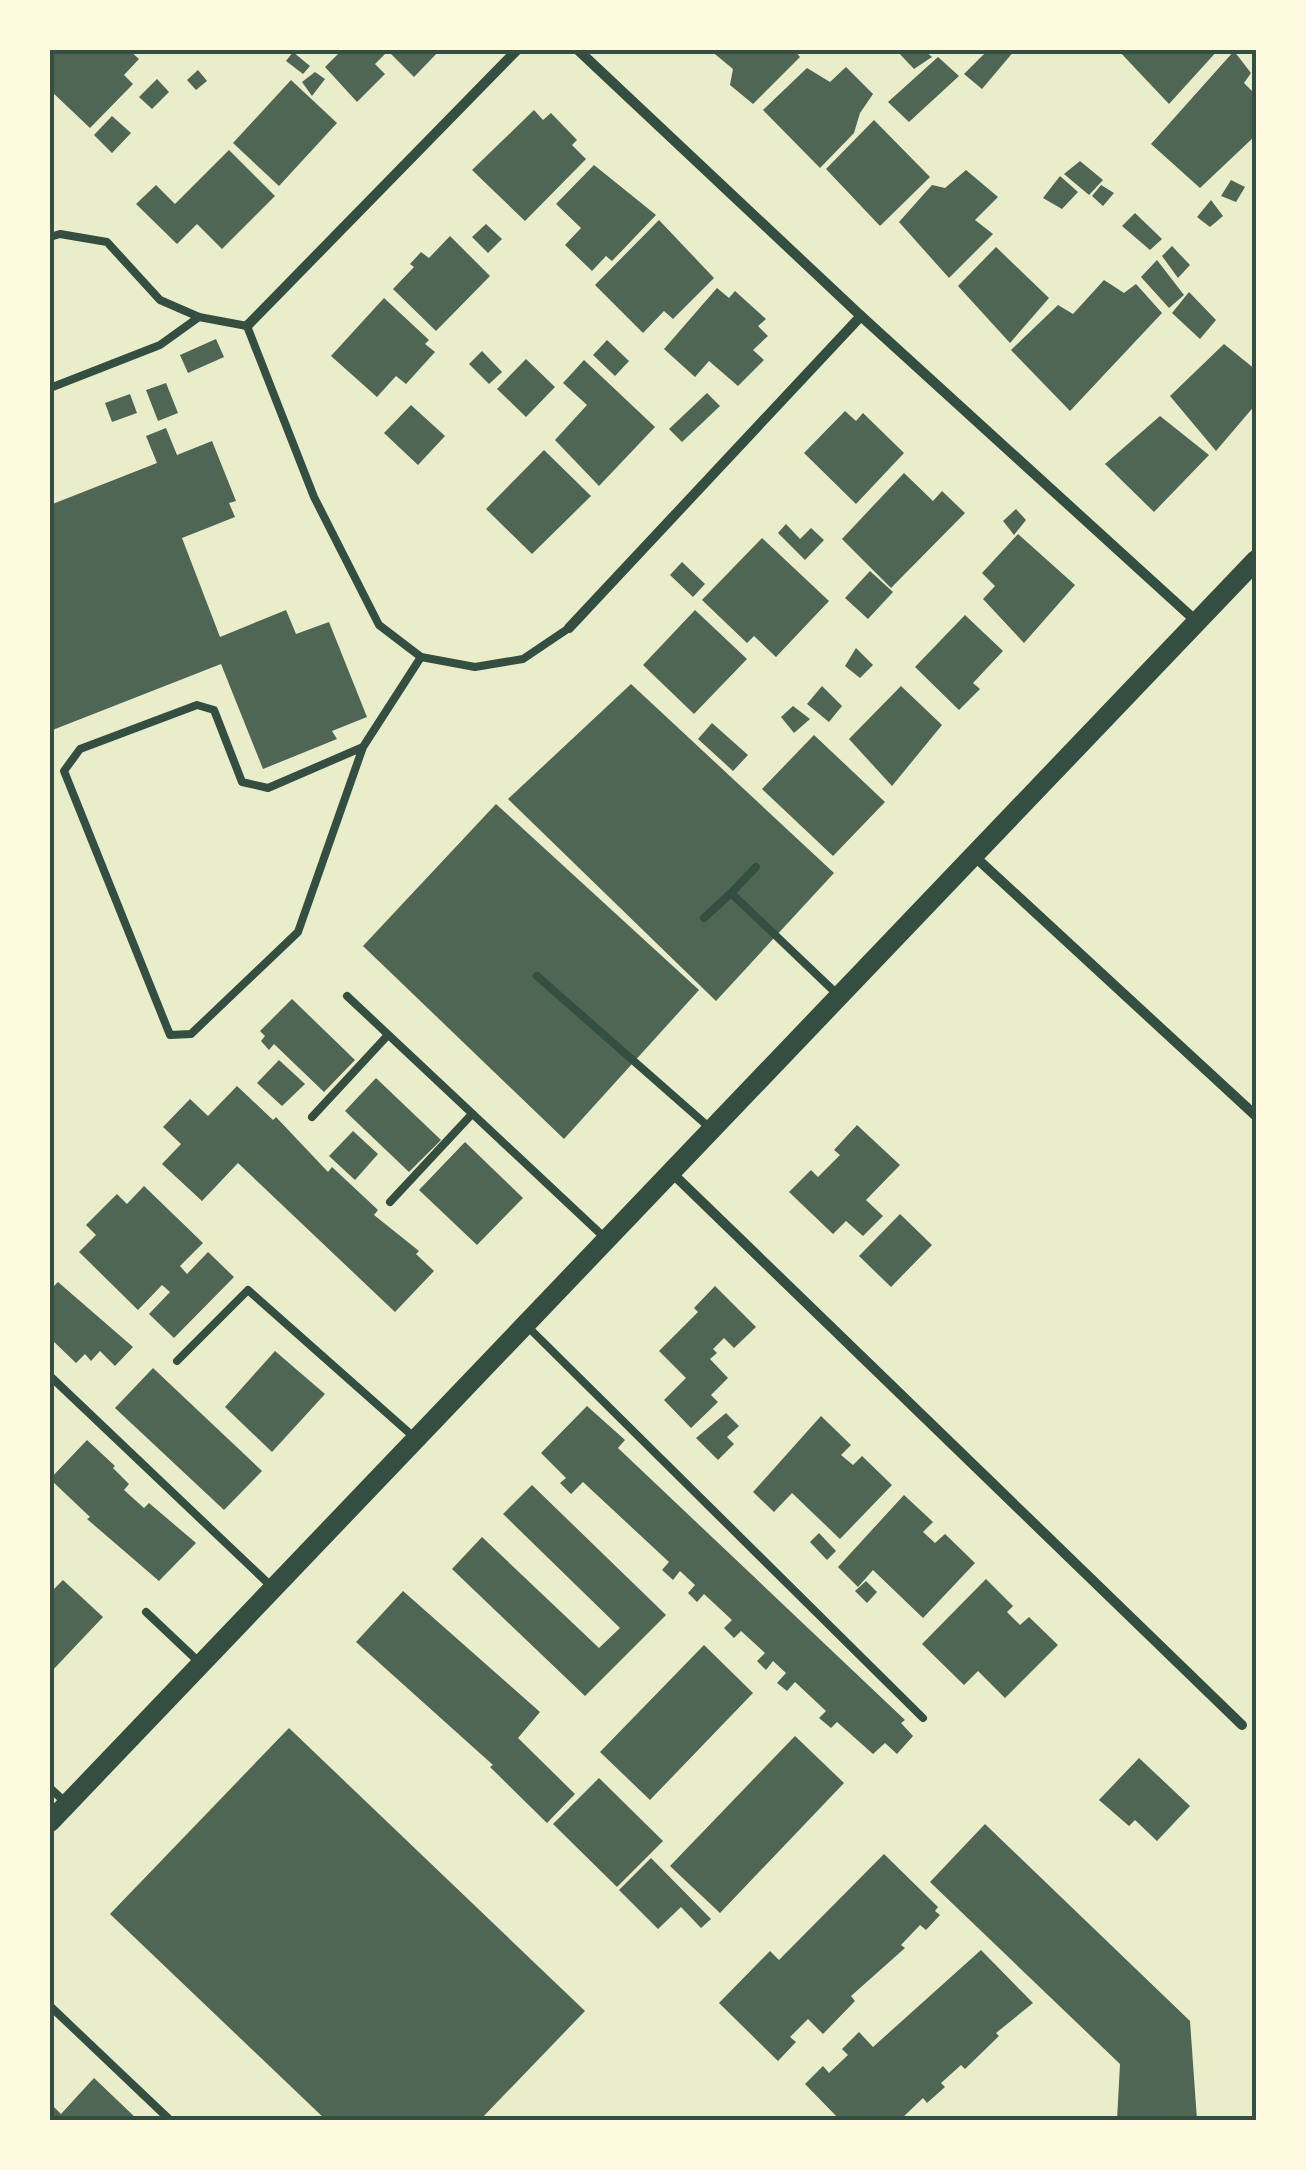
<svg xmlns="http://www.w3.org/2000/svg" width="1306" height="2170" viewBox="0 0 1306 2170" font-family="Figtree,sans-serif">
<rect width="100%" height="100%" fill="#e9edc9"/>
<g fill="#4f6655">
<polygon points="50,50 129,50 139,59 124,75 133,84 90,128 50,90"/>
<polygon points="342,50 440,50 414,77 388,51 375,64 385,74 357,102 325,67"/>
<polygon points="710,50 794,50 800,57 753,104 730,85 733,69"/>
<polygon points="896,50 924,50 932,57 914,69"/>
<polygon points="988,50 1015,50 982,89 964,74"/>
<polygon points="1118,50 1218,50 1169,104"/>
<polygon points="1234,51 1251,73 1244,83 1256,95 1256,135 1200,188 1151,144"/>
<polygon points="293,52 310,66 303,74 286,61"/>
<polygon points="938,57 959,76 909,122 888,102"/>
<polygon points="846,67 873,94 860,113 854,133 820,168 763,110 807,68 830,82"/>
<polygon points="198,70 207,81 196,90 187,80"/>
<polygon points="315,72 325,79 312,96 302,82"/>
<polygon points="157,79 169,92 152,109 139,97"/>
<polygon points="291,80 337,123 279,186 233,143"/>
<polygon points="534,110 543,120 551,113 577,140 572,145 586,159 525,221 472,170"/>
<polygon points="112,116 131,133 112,153 94,135"/>
<polygon points="874,120 930,177 880,226 826,169"/>
<polygon points="229,150 275,196 222,249 197,224 177,244 136,204 156,185 175,204"/>
<polygon points="1080,161 1103,180 1089,195 1064,174"/>
<polygon points="594,165 656,215 612,261 606,256 592,271 565,245 581,228 556,204"/>
<polygon points="966,170 998,197 975,220 993,234 949,278 899,222 932,185 945,188"/>
<polygon points="1060,176 1078,192 1062,209 1043,198"/>
<polygon points="1231,180 1245,187 1236,202 1221,196"/>
<polygon points="1101,185 1114,193 1103,206 1092,196"/>
<polygon points="1211,200 1223,216 1210,227 1197,217"/>
<polygon points="1135,213 1162,239 1150,250 1122,226"/>
<polygon points="659,220 714,278 673,319 664,311 643,333 595,285"/>
<polygon points="486,224 502,239 488,253 472,237"/>
<polygon points="450,236 490,276 436,331 393,289 414,267 410,264 421,252 429,258"/>
<polygon points="1172,246 1190,265 1178,278 1162,256"/>
<polygon points="996,247 1049,298 1010,343 958,286"/>
<polygon points="1157,260 1184,295 1169,308 1141,277"/>
<polygon points="1104,280 1124,293 1136,284 1162,313 1070,411 1011,350 1058,305 1073,314"/>
<polygon points="717,288 729,298 735,291 766,319 758,326 768,336 753,350 764,360 738,386 709,361 695,377 664,349"/>
<polygon points="1189,292 1216,320 1200,339 1172,313"/>
<polygon points="384,298 429,340 425,344 435,352 406,384 396,376 377,397 331,356"/>
<polygon points="216,339 224,357 188,373 180,355"/>
<polygon points="607,340 629,361 615,376 593,355"/>
<polygon points="1224,344 1256,370 1256,404 1216,451 1170,396"/>
<polygon points="482,351 502,372 489,384 469,364"/>
<polygon points="526,359 555,387 526,417 497,389"/>
<polygon points="584,360 655,427 599,486 555,440 587,405 563,383"/>
<polygon points="166,383 178,413 158,421 146,390"/>
<polygon points="707,393 720,406 682,442 669,429"/>
<polygon points="130,394 137,413 112,422 105,403"/>
<polygon points="411,405 445,436 418,465 384,433"/>
<polygon points="845,411 856,421 863,413 904,453 856,504 804,453"/>
<polygon points="1160,416 1209,455 1154,512 1105,464"/>
<polygon points="166,428 177,455 212,441 236,501 229,503 235,517 182,538 220,637 286,610 296,634 329,622 367,717 332,731 337,739 263,769 221,664 50,731 50,505 157,463 146,436"/>
<polygon points="544,450 591,496 532,554 486,509"/>
<polygon points="904,473 933,501 942,491 965,513 891,588 842,539"/>
<polygon points="1016,509 1026,520 1014,535 1003,521"/>
<polygon points="786,524 800,539 811,528 824,540 805,560 778,533"/>
<polygon points="1018,534 1075,585 1024,643 983,599 995,586 982,573"/>
<polygon points="762,538 829,601 776,657 754,636 747,643 702,600"/>
<polygon points="682,562 705,584 693,597 670,575"/>
<polygon points="870,571 893,592 868,619 845,598"/>
<polygon points="695,610 747,659 694,714 643,665"/>
<polygon points="965,615 1003,651 973,683 980,689 959,710 915,667"/>
<polygon points="856,648 873,665 860,678 845,666"/>
<polygon points="631,684 834,873 716,1001 508,799"/>
<polygon points="822,686 842,706 829,722 807,704"/>
<polygon points="901,686 942,725 892,786 849,739"/>
<polygon points="793,706 810,719 794,733 781,717"/>
<polygon points="712,723 748,755 733,771 698,739"/>
<polygon points="814,735 885,802 833,856 762,789"/>
<polygon points="496,804 699,990 564,1139 363,946"/>
<polygon points="292,999 355,1060 324,1092 274,1044 269,1050 261,1041 265,1036 260,1031"/>
<polygon points="279,1060 305,1084 282,1106 257,1083"/>
<polygon points="376,1078 441,1140 409,1172 345,1111"/>
<polygon points="237,1086 273,1120 276,1117 328,1172 332,1167 378,1210 374,1215 419,1251 416,1254 434,1271 395,1312 238,1163 202,1201 162,1164 181,1144 163,1127 190,1099 208,1116"/>
<polygon points="857,1125 900,1165 866,1200 883,1216 863,1236 846,1221 833,1234 789,1192 811,1170 818,1177 840,1155 834,1150"/>
<polygon points="353,1131 378,1154 355,1180 329,1156"/>
<polygon points="465,1142 523,1198 477,1245 419,1190"/>
<polygon points="144,1186 203,1243 180,1266 187,1274 208,1252 234,1277 174,1338 149,1314 170,1292 162,1285 138,1310 79,1252 96,1235 86,1225 117,1194 127,1204"/>
<polygon points="900,1214 932,1245 891,1287 859,1256"/>
<polygon points="58,1282 133,1347 115,1366 100,1351 91,1361 85,1354 76,1363 50,1338 50,1290"/>
<polygon points="715,1286 756,1327 734,1348 724,1338 713,1349 717,1353 710,1359 728,1378 711,1395 718,1402 691,1428 664,1400 686,1378 659,1351 698,1312 694,1308"/>
<polygon points="275,1351 325,1394 272,1452 225,1407"/>
<polygon points="153,1368 262,1471 224,1510 115,1408"/>
<polygon points="587,1406 625,1440 618,1448 905,1720 901,1723 913,1736 897,1754 885,1743 873,1754 837,1722 831,1728 819,1718 826,1711 795,1682 787,1691 777,1683 786,1673 773,1661 766,1670 757,1661 765,1653 741,1631 734,1638 724,1628 732,1620 704,1594 697,1602 688,1593 695,1585 680,1571 673,1580 662,1570 669,1562 583,1482 571,1494 560,1483 566,1478 541,1453"/>
<polygon points="726,1413 739,1426 727,1437 734,1444 718,1460 696,1438"/>
<polygon points="821,1416 851,1445 841,1455 853,1465 862,1456 892,1485 840,1539 792,1493 774,1512 753,1492"/>
<polygon points="87,1440 115,1466 113,1468 129,1484 124,1490 144,1508 149,1503 196,1543 159,1581 87,1519 90,1517 50,1479"/>
<polygon points="532,1485 666,1615 585,1696 452,1569 482,1537 599,1648 620,1628 503,1514"/>
<polygon points="904,1495 933,1522 923,1532 935,1543 945,1534 975,1563 923,1618 873,1570 858,1587 838,1567"/>
<polygon points="819,1533 836,1551 827,1560 810,1542"/>
<polygon points="986,1579 1013,1606 1007,1612 1020,1625 1029,1617 1058,1645 1005,1698 978,1671 964,1685 922,1644"/>
<polygon points="63,1580 103,1617 50,1673 50,1593"/>
<polygon points="866,1581 877,1592 867,1603 855,1591"/>
<polygon points="403,1591 540,1712 518,1738 575,1794 547,1823 490,1767 493,1765 356,1642"/>
<polygon points="704,1645 753,1693 650,1800 600,1752"/>
<polygon points="289,1728 585,2011 480,2120 326,2120 110,1914"/>
<polygon points="795,1736 844,1783 720,1913 670,1866"/>
<polygon points="1139,1758 1190,1806 1157,1841 1135,1820 1129,1826 1099,1800"/>
<polygon points="599,1778 663,1841 617,1887 553,1824"/>
<polygon points="985,1824 1190,2021 1197,2120 1117,2120 1120,2064 930,1882"/>
<polygon points="884,1854 938,1907 935,1911 940,1915 926,1930 920,1925 901,1945 905,1948 851,1996 855,2001 823,2034 808,2019 790,2037 796,2042 778,2061 719,2003 770,1951 779,1960"/>
<polygon points="651,1858 711,1919 701,1928 681,1907 658,1929 619,1890"/>
<polygon points="981,1950 1033,2003 996,2033 999,2036 965,2069 961,2065 941,2083 945,2087 927,2103 923,2098 900,2120 840,2120 805,2084 823,2066 829,2073 848,2055 842,2049 859,2032 873,2047"/>
<polygon points="94,2078 138,2120 50,2120 50,2103 61,2114"/>
</g>
<g fill="none" stroke-linecap="round" stroke-linejoin="round">
<g stroke="#344e41" stroke-width="8">
<polyline points="50,237 60,234 107,242 160,300 199,317 247,326 314,497 379,625 421,657 475,667 523,659 569,628"/>
<polyline points="50,388 160,345 199,317"/>
<polyline points="363,747 268,788 242,782 214,710 197,705 80,749 64,771 170,1035 191,1034 298,932 363,747 421,657"/>
<polyline points="731,893 756,867"/>
<polyline points="704,918 731,893 837,994"/>
<polyline points="537,976 710,1128"/>
<polyline points="347,996 605,1238"/>
<polyline points="312,1117 388,1035"/>
<polyline points="390,1202 472,1114"/>
<polyline points="527,1326 923,1718"/>
<polyline points="177,1361 248,1290 415,1438"/>
<polyline points="50,1376 272,1587"/>
<polyline points="146,1612 200,1663"/>
<polyline points="50,1788 65,1802"/>
<polyline points="50,2006 170,2120"/>
</g>
<g stroke="#344e41" stroke-width="10">
<polyline points="578,50 861,316 1196,621"/>
<polyline points="247,326 517,50"/>
<polyline points="569,628 861,316"/>
<polyline points="972,854 1256,1116"/>
<polyline points="670,1171 1242,1725"/>
</g>
<polyline stroke="#344e41" stroke-width="20" points="50,1822 1256,560"/>
</g>
<rect width="1306" height="2170" fill="none" stroke="#fefae0" stroke-width="105"/>
<rect x="52" y="52" width="1202" height="2066" fill="none" stroke="#344e41" stroke-width="4"/>
</svg>
